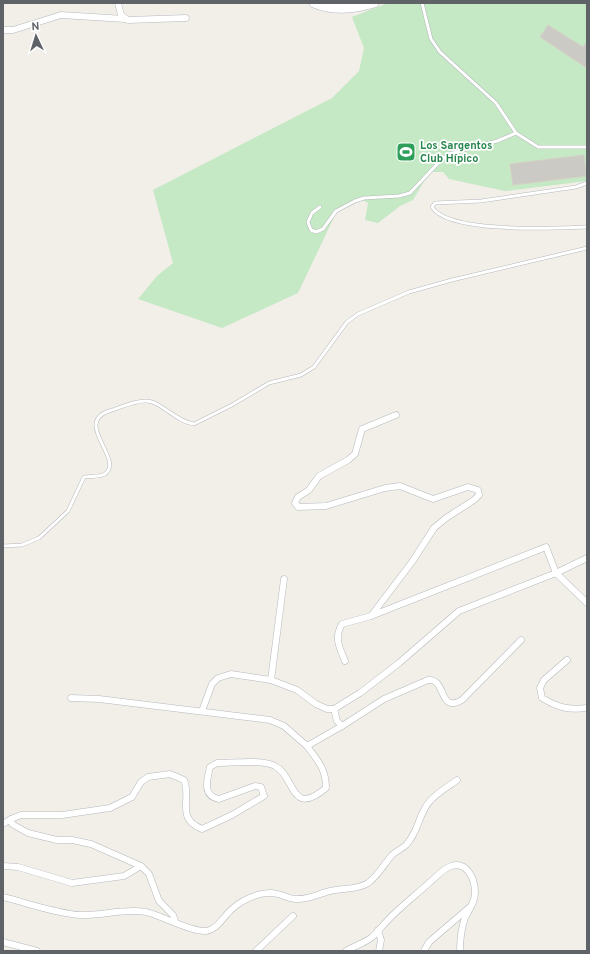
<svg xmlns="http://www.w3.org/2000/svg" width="590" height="954" viewBox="0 0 590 954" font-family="Overpass,sans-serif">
<rect width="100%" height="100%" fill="#f1efe8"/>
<polygon fill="#c5e8c5" points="388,3 587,3 587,181 505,191 449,179 443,172 432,172 423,183 413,200 400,206 378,223 365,220 368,203 362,200 336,213 298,293 222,328 138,299 157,276 173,263 153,190 332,98 359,71 364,48 352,17"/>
<g fill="#cccac5" stroke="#d6d1c6">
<polygon points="548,25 583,47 587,42 587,68 540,37"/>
<polygon points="584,155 586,176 513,185 510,164"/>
</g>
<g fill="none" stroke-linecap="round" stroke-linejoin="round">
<g stroke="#b5b8bc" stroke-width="4">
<g id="service">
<polyline points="422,3 431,39 440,52 496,103 516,133 538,147 587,147"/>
<path d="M587,183L576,187L481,201L435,203L432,207C448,234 557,228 587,227"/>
<polyline points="320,207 312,213 308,222 311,230 316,232 323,229 336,211 355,201 364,198 399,196 410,193 441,160 449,154 497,141 516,133"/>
<path d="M3,546L22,545L39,538L68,511L84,477C90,476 101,477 105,474C125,460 73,423 109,411C120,408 133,401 145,401C160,400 176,422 194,424L232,405L269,383L301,375L314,367L347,322L358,314L409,292L452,280L587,248"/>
</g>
</g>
<g stroke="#b5b8bc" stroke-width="7">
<g id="minor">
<polyline points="118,3 121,15 128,20 186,18"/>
<polyline points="3,30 13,30 61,15 125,19"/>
<polyline points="396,415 362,429 355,454 348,460 319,476 309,490 298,497 295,503 298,507 326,506 385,488 400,486 433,499 468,487 478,490 479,495 474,500 446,518 434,528 412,562 371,616 546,547 556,573 587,603"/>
<path d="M567,660L544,680L540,688L542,698C559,708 568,710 587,708"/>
<path d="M345,661C339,647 334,637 342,624L371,616"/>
<polyline points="271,680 284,579"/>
<path d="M71,698L99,699L270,720L284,726L307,746L342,726L384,699L428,680C447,678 438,714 462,700L521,640"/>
<polyline points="334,709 337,721 342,726"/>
<polyline points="202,711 212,684 218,678 231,674 271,680 297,690 316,704 327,709 334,709 360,693 399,663 459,611 556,573 587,558"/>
<polyline points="3,824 11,819"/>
<polyline points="3,866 18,867 72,883 124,876 141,866"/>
<path d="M3,897C28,903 54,913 80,915C102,916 124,908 146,912C163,916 191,932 206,931C218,929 223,917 231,910C240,901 257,893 269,893C278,892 286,898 295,899C309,900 317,894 330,891C343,888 357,890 368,883C378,876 384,864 392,855C396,851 402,849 406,845C417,833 417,823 424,810C430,797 446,788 457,780"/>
<path d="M175,921L173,915L159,901L149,874L141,866L91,844L72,840H57L28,833L12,824L11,819L21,815H62L110,808L132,797L141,782L148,777L170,774L184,780C192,799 175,818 202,829L232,815L264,796L261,787L255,786L219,799C202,796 207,780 210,767L217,763C232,763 263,759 275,766C296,777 290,818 326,788C326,769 318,761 307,746"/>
<polyline points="378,930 381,940 379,951"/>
<polyline points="3,942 37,951"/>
<polyline points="256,951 293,916"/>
<path d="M346,951C354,946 365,943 372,937C378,932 382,926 387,921C400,907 416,895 430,882C436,877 444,868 451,866C468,861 475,880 475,893C475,903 469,909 465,918C461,929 460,939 460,951"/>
<polyline points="424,951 429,942 470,907"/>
</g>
</g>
<g stroke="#b6babf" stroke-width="10">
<path id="secondary" d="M314,3C334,11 353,9 374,3"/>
</g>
<use href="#service" stroke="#fff" stroke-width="3"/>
<use href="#minor" stroke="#fff" stroke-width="6"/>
<use href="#secondary" stroke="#fff" stroke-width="9"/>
</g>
<defs>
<g id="stadium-square" transform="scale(1)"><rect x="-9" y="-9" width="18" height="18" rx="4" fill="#2e9e5b" stroke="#fff"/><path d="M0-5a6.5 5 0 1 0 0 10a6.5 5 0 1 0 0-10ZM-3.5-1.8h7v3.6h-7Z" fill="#fff"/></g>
</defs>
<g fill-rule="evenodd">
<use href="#stadium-square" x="406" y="152"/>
</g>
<g text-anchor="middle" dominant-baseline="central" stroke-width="3.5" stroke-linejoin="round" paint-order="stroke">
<g font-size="11" font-weight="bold" fill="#27864d" stroke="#fff" text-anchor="start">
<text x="420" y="146">Los Sargentos<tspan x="420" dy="13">Club Hípico</tspan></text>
</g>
</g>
<rect width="590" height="954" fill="none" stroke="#5f6368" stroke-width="8"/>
<g transform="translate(36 36) rotate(356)" stroke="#ffffff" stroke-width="3" paint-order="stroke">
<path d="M0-3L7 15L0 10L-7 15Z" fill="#5f6368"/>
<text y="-6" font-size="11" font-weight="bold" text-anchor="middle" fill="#5f6368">N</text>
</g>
</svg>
